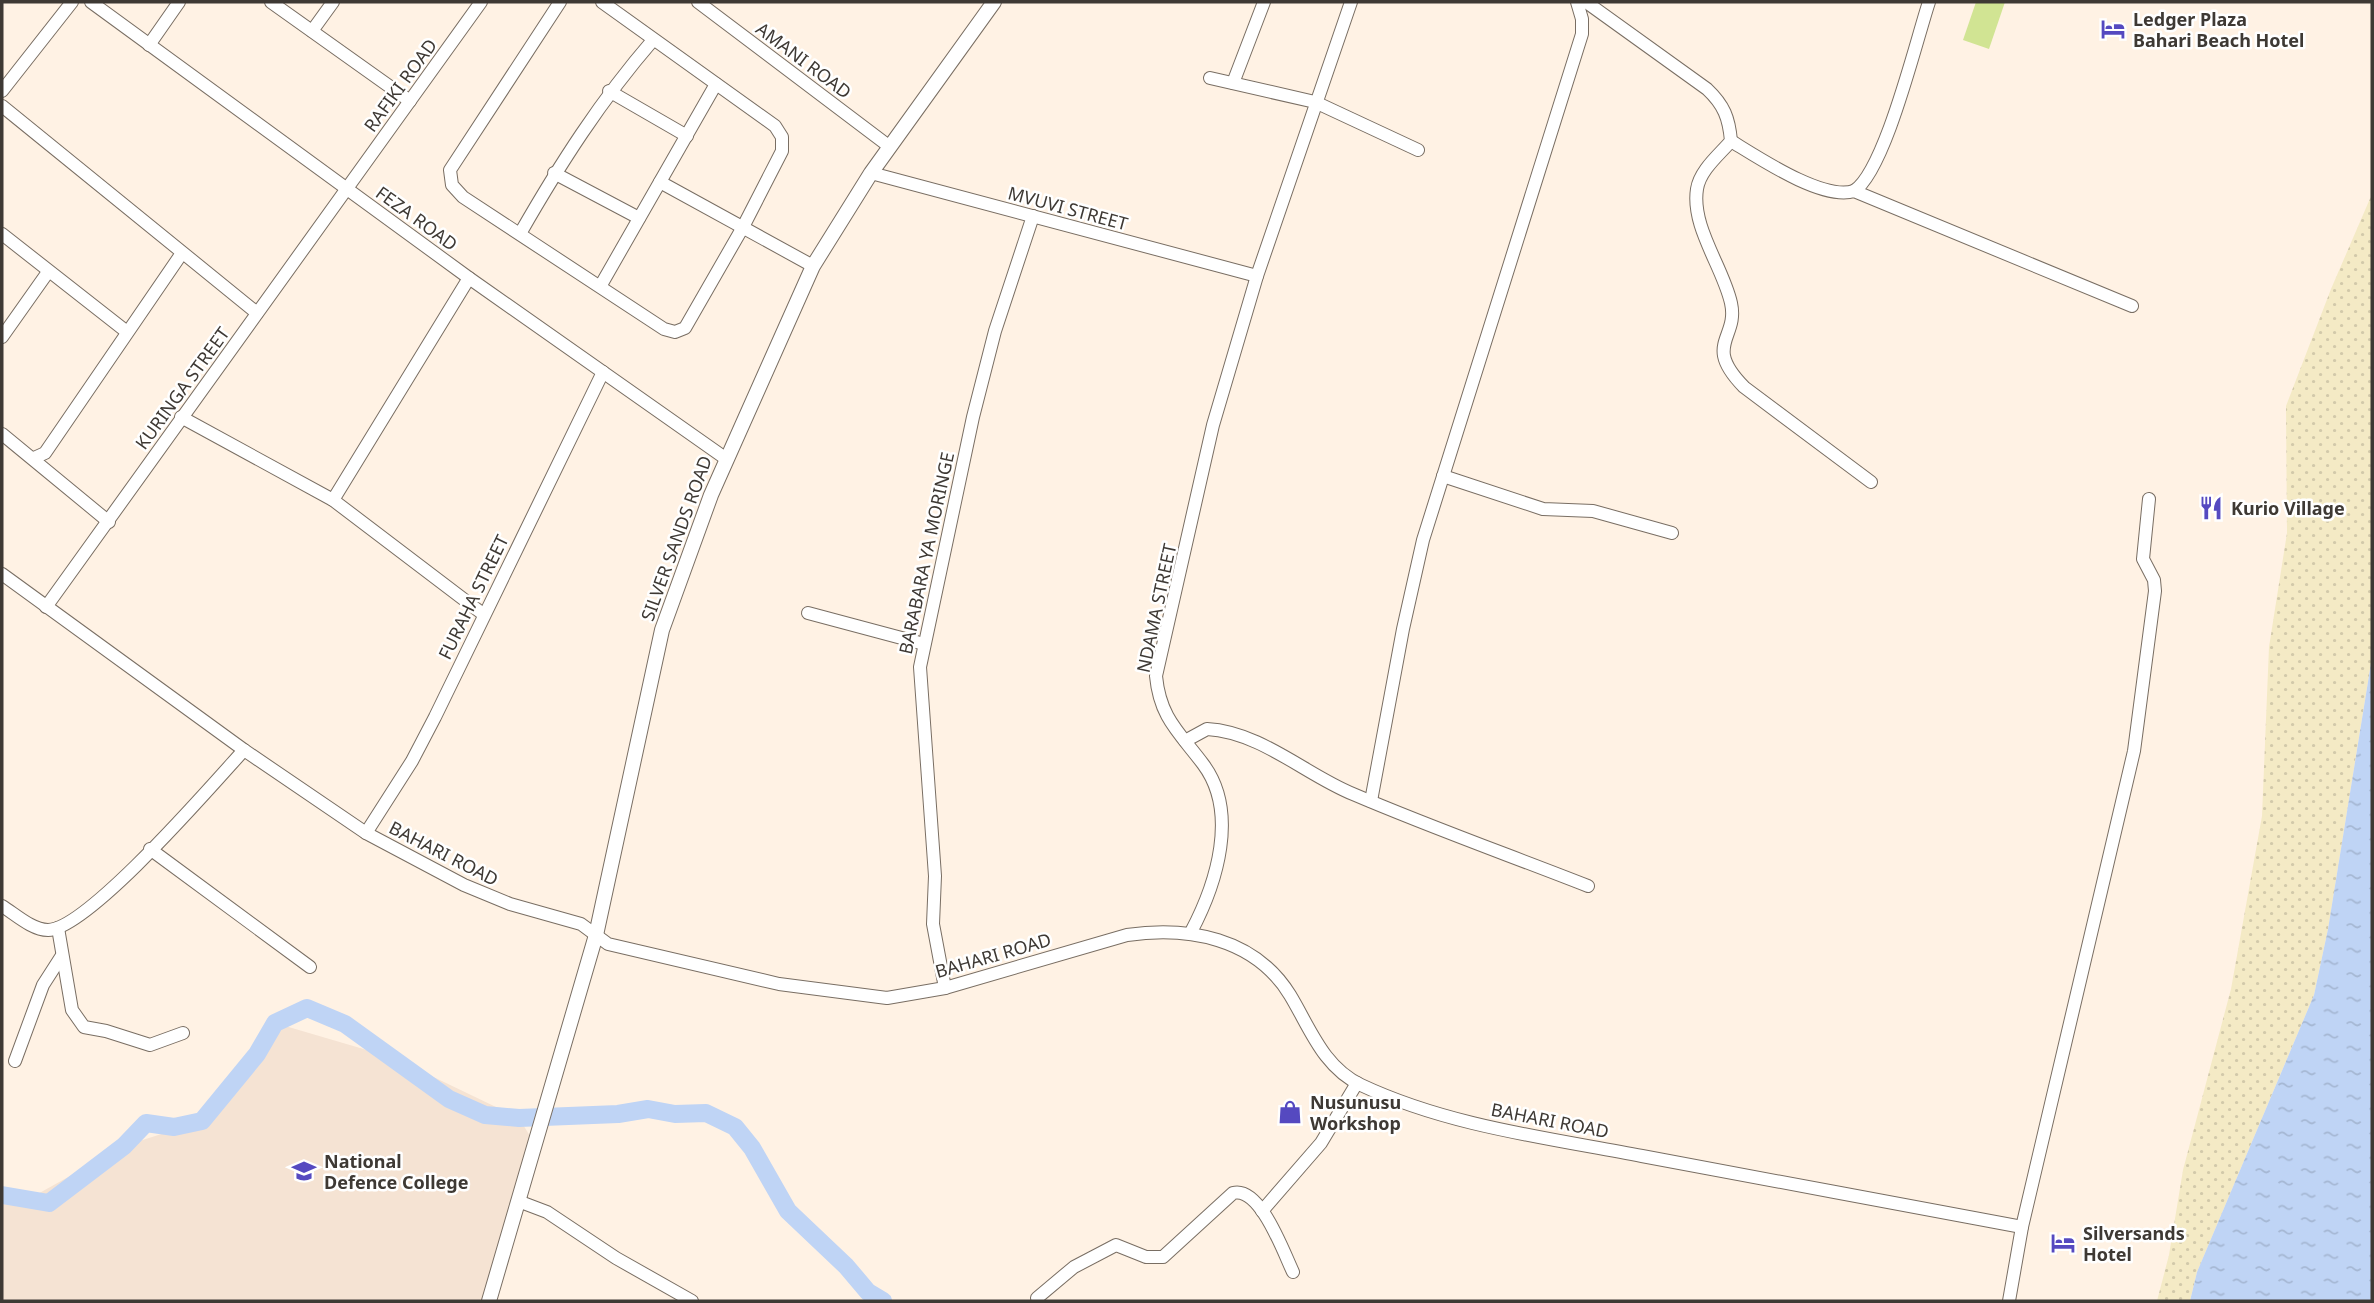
<svg xmlns="http://www.w3.org/2000/svg" width="2374" height="1303" viewBox="0 0 2374 1303" font-family="'Noto Sans',sans-serif">
<defs>
<pattern id="sand-dots" width="8" height="8" patternUnits="userSpaceOnUse" patternTransform="scale(1.75)"><rect width="8" height="8" fill="#f4eac5"/><path d="M2 2h.1M6 6h.1" fill="none" stroke="#d2c9aa" stroke-width="1.8" stroke-linecap="round"/></pattern>
<pattern id="water-ripples" width="26" height="14" patternUnits="userSpaceOnUse" patternTransform="scale(1.75)"><rect width="26" height="14" fill="#bfd4f5"/><path d="M2 4q2-2 4 0t4 0M15 11q2-2 4 0t4 0" fill="none" stroke="#a5b7d3"/></pattern>
</defs>
<rect width="100%" height="100%" fill="#fff2e4"/>
<polygon fill="#f5e3d3" points="275,1023 394,1058 519,1118 536,1146 489,1301 2,1301 2,1196 25,1201 124,1146 202,1121"/>
<polygon fill="url(#sand-dots)" points="2372,194 2372,657 2328,929 2314,995 2197,1272 2190,1301 2157,1301 2169,1255 2183,1170 2231,989 2262,816 2269,647 2287,533 2286,406 2331,289"/>
<polygon fill="#d1e493" points="1976,2 2005,2 1989,49 1963,40"/>
<polygon fill="url(#water-ripples)" points="2372,657 2372,1301 2190,1301 2197,1272 2314,995 2328,929"/>
<g fill="none" stroke-linecap="round" stroke-linejoin="round">
<polyline stroke="#bfd4f5" stroke-width="18" points="2,1195 49,1203 124,1146 146,1123 174,1127 202,1121 257,1054 275,1023 307,1008 345,1024 449,1099 485,1115 519,1118 618,1114 648,1109 675,1114 706,1113 735,1127 752,1148 788,1211 846,1266 868,1292 883,1301"/>
<g stroke="#796e63" stroke-width="14">
<g id="minor">
<polyline points="91,2 469,278 725,458"/>
<polyline points="271,2 410,101"/>
<polyline points="560,2 450,170 452,185 463,197 664,329 675,332 685,328 743,227 782,151 782,137 775,126 602,2"/>
<polyline points="698,2 890,147"/>
<path d="M1586,2L1707,89C1724,105 1729,118 1731,141C1719,155 1700,170 1697,189C1691,227 1723,267 1731,303C1739,339 1702,344 1744,387L1871,482"/>
<polyline points="312,31 333,2"/>
<polyline points="149,45 179,2"/>
<polyline points="1210,78 1315,102 1418,150"/>
<polyline points="1233,83 1264,2"/>
<polyline points="2,91 72,2"/>
<polyline points="609,91 687,136"/>
<polyline points="2,106 257,313"/>
<path d="M1731,141C1759,158 1823,201 1854,191L2132,306"/>
<polyline points="554,173 639,218"/>
<polyline points="871,173 1257,276"/>
<polyline points="660,182 813,266"/>
<path d="M1854,191C1885,171 1916,41 1929,2"/>
<path d="M521,232C560,164 601,100 653,40"/>
<polyline points="2,234 127,332"/>
<polyline points="601,285 716,84"/>
<polyline points="2,337 48,272"/>
<polyline points="181,417 333,500 483,614"/>
<polyline points="2,434 109,522"/>
<polyline points="34,458 45,453 182,253"/>
<polyline points="1443,476 1543,509 1593,511 1672,533"/>
<polyline points="333,500 469,278"/>
<path d="M2,574L244,750L366,833L464,885L510,904L581,924L608,944L779,984L887,998L945,988L1127,935C1188,926 1255,938 1290,995C1310,1028 1323,1067 1361,1085C1448,1126 1548,1138 1642,1156C1769,1180 1895,1203 2022,1227"/>
<polyline points="46,607 481,2"/>
<polyline points="808,613 924,644"/>
<path d="M1185,741L1207,729C1261,732 1306,775 1353,794C1430,827 1509,855 1588,886"/>
<polyline points="1371,801 1403,629 1423,540 1582,34 1582,19 1577,2"/>
<polyline points="366,833 412,761 435,717 603,372"/>
<polyline points="150,849 310,967"/>
<path d="M2,906C15,914 32,930 48,930C88,929 213,784 244,750"/>
<polyline points="58,928 72,1010 84,1027 106,1031 150,1045 183,1033"/>
<path d="M1191,932C1217,883 1239,812 1203,764C1179,732 1160,718 1156,676L1213,425L1257,276L1351,2"/>
<polyline points="945,988 933,924 935,876 920,667 973,417 995,331 1033,216"/>
<polyline points="15,1061 43,985 61,957"/>
<polyline points="518,1201 547,1212 616,1258 692,1301"/>
<polyline points="1262,1211 1321,1143 1357,1083"/>
<path d="M1037,1298L1074,1267L1116,1245L1146,1257H1163L1233,1193C1260,1186 1283,1251 1293,1272"/>
<polyline points="2009,1301 2022,1227 2134,751 2155,591 2154,580 2143,559 2149,499"/>
</g>
</g>
<g stroke="#796e63" stroke-width="16">
<polyline id="tertiary" points="489,1301 596,935 662,630 711,495 813,266 871,173 994,2"/>
</g>
<use href="#minor" stroke="#fff" stroke-width="12"/>
<use href="#tertiary" stroke="#fff" stroke-width="14"/>
</g>
<defs>
<g id="hotel-bare" transform="scale(1.89)"><path d="M-6-4.5h1.5V1H6V5H4.5V3h-9V5H-6ZM-4 0a1.8 1.8 0 1 1 3.6 0ZM.5 0V-2.5h3Q6-2.5 6 0Z" fill="#5549c0" stroke="#fff" stroke-width="2.5" paint-order="stroke"/></g>
<g id="restaurant-bare" transform="scale(1.89)"><path d="M-5-6h1v4h1v-4h1v4h1v-4h1v5L-1.5 .5V6h-2V.5L-5-1ZM5-6V6H3V1.5H1.5Q1.5-4 5-6Z" fill="#5549c0" stroke="#fff" stroke-width="2.5" paint-order="stroke"/></g>
<g id="shop-bare" transform="scale(1.89)"><path d="M-5-2.5h2.3a2.7 3.5 0 0 1 5.4 0H5L5.5 6h-11ZM-1.5-2.5h3a1.5 2.3 0 0 0-3 0Z" fill="#5549c0" stroke="#fff" stroke-width="2.5" paint-order="stroke"/></g>
<g id="school-bare" transform="scale(1.89)"><path d="M0-5L7-2L0 1L-7-2ZM-4 1L0 2.5L4 1V4Q0 6-4 4Z" fill="#5549c0" stroke="#fff" stroke-width="2.5" paint-order="stroke"/></g>
</defs>
<g fill-rule="evenodd">
<use href="#hotel-bare" x="2113" y="29"/>
<use href="#restaurant-bare" x="2211" y="508"/>
<use href="#shop-bare" x="1290" y="1112"/>
<use href="#school-bare" x="304" y="1171"/>
<use href="#hotel-bare" x="2063" y="1243"/>
</g>
<g text-anchor="middle" dominant-baseline="central" stroke-width="5" stroke-linejoin="round" paint-order="stroke">
<g font-size="18" font-weight="bold" fill="#3e3934" stroke="#fff" text-anchor="start">
<text x="2133" y="19">Ledger Plaza<tspan x="2133" dy="21">Bahari Beach Hotel</tspan></text>
<text x="2231" y="508">Kurio Village</text>
<text x="1310" y="1102">Nusunusu<tspan x="1310" dy="21">Workshop</tspan></text>
<text x="324" y="1161">National<tspan x="324" dy="21">Defence College</tspan></text>
<text x="2083" y="1233">Silversands<tspan x="2083" dy="21">Hotel</tspan></text>
</g>
<g font-size="18" fill="#3e3934" stroke="#fff">
<text transform="translate(804 60) rotate(37)">AMANI ROAD</text>
<text transform="translate(400 85) rotate(-54)">RAFIKI ROAD</text>
<text transform="translate(1068 208) rotate(15)">MVUVI STREET</text>
<text transform="translate(417 218) rotate(36)">FEZA ROAD</text>
<text transform="translate(182 388) rotate(-54)">KURINGA STREET</text>
<text transform="translate(676 538) rotate(-70)">SILVER SANDS ROAD</text>
<text transform="translate(926 553) rotate(-78)">BARABARA YA MORINGE</text>
<text transform="translate(473 597) rotate(-64)">FURAHA STREET</text>
<text transform="translate(1156 608) rotate(-78)">NDAMA STREET</text>
<text transform="translate(444 853) rotate(27)">BAHARI ROAD</text>
<text transform="translate(993 955) rotate(-16)">BAHARI ROAD</text>
<text transform="translate(1550 1120) rotate(11)">BAHARI ROAD</text>
</g>
</g>
<rect width="2374" height="1303" fill="none" stroke="#3e3934" stroke-width="7"/>
</svg>
